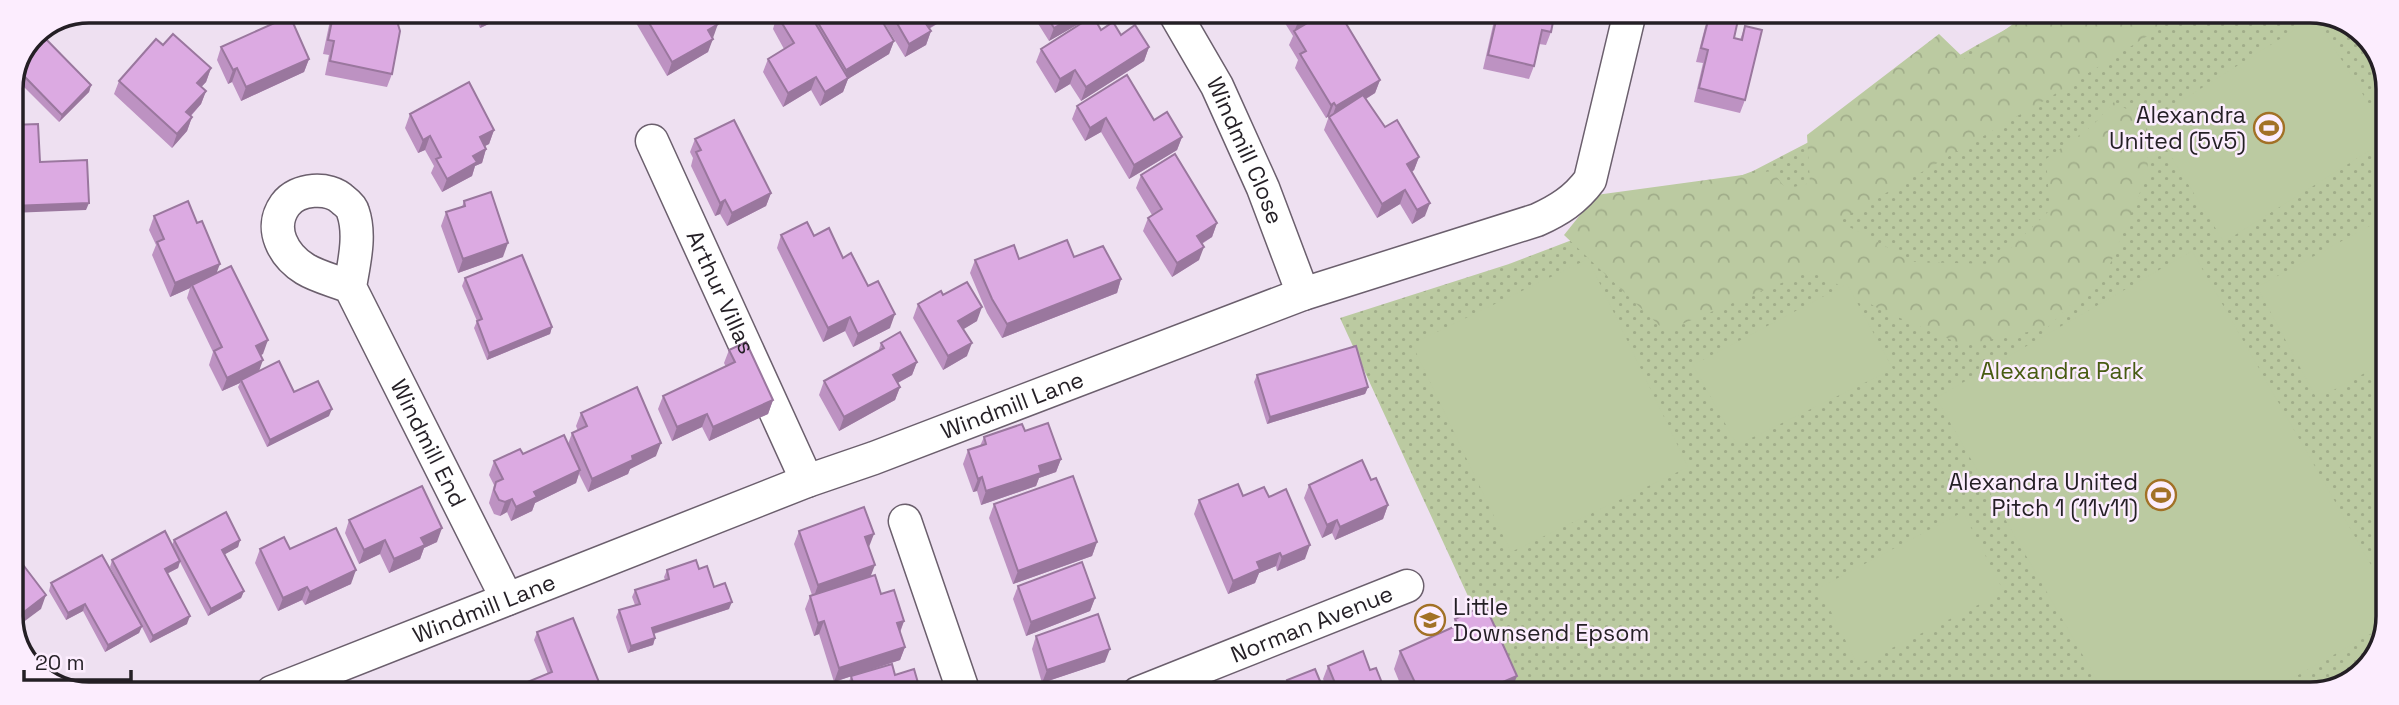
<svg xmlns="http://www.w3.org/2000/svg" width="2399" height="705" viewBox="0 0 2399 705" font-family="'Space Grotesk',sans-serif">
<defs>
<pattern id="grass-dots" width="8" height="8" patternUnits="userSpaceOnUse" patternTransform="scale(1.75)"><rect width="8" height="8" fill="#bbcaa1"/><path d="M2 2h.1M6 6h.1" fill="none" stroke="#a1ad8a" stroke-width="1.8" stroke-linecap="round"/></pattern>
<pattern id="forest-crowns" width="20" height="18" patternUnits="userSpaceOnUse" patternTransform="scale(1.75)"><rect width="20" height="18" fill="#bbcaa1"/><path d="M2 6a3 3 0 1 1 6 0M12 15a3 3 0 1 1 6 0" fill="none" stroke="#a1ad8a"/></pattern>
</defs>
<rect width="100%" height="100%" fill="#eee0f1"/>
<polygon fill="url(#grass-dots)" points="2036,13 2331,13 2372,41 2388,83 2386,637 2358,678 2311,694 1513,694 1340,318 1509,264 1753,171 1832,130 1977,45"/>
<polygon fill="url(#forest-crowns)" points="2028,13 2184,13 2047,99 1838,221 1915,262 1994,264 2050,210 2046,159 2092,126 2114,102 2146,120 2148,173 2108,269 2047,328 1963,345 1879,309 1813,270 1665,331 1564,235 1596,195 1772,171 1786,189 1810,183 1807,135 1939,34 1965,59"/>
<g fill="#bbcaa1">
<polygon points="2315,17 2388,135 2388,139 2224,242 2149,121"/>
<polygon points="2388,216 2387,361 2317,399 2257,287"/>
<polygon points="2192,251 2386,591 2386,625 2265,694 2105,694 1936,398"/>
<polygon points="1588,259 1688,467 1511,552 1412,344"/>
<polygon points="1847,284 1893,369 1737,445 1693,365"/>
<polygon points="1963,512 2004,592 1858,665 1819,588"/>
</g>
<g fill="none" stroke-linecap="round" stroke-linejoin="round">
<g stroke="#6b5f6d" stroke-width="35">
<g id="minor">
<path id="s1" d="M1174,12L1217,86L1263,188L1303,294"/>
<path id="s2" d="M652,141L807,481"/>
<path id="s3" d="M350,287C354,263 361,235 353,212C352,207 347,203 343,200C329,186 297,188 285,205C268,229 284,256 305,269C318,277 336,281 350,287L507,599"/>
<polyline points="905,521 964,693"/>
<path id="s4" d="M272,692L807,481L874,458L1303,294L1537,220C1559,210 1575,200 1590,180L1630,12"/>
<path id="s5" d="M1138,693L1407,586"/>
</g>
</g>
<use href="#minor" stroke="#fff" stroke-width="32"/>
</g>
<g fill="#bd92c2">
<polygon points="332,11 394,11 392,74 387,87 325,75 329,55 323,54"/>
<polygon points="473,11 517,11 480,28"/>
<polygon points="640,11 710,11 712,38 708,52 667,76 636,23"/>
<polygon points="784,11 846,11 851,20 894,41 889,54 848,79 843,92 820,106 811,90 783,107 763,72 768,59 784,49 773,29 777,15"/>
<polygon points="877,11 948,12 945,19 929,29 931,31 926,45 905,57"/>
<polygon points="1017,12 1085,12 1082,22 1049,41 1032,14 1022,20"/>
<polygon points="1278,12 1339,12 1380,80 1375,93 1366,99 1385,127 1419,157 1414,170 1412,172 1425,216 1412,224 1400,204 1377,218 1324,130 1329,116 1326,118 1295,68 1298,60 1289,45 1293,36"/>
<polygon points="1496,12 1555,12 1551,32 1546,45 1539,44 1534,66 1529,79 1483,69"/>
<polygon points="1710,13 1734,38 1740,40 1745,26 1745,100 1740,113 1694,102 1703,63 1696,62 1705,27"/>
<polygon points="1101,30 1121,35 1149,47 1144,61 1081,101 1070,84 1055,93 1036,62 1041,49"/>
<polygon points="34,33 91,85 89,92 59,122 21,84 16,88 16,98 11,104 10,88"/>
<polygon points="163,45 211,68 206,82 201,87 206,91 201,104 191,116 192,117 187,131 172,148 114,94 119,81"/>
<polygon points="221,47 309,59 304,72 241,101 232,82 228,84 217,60"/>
<polygon points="1077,106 1154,120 1182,137 1177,150 1129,179 1101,132 1085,141 1072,119"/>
<polygon points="410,114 494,130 489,144 485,146 486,149 482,163 475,166 472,176 442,192 431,173 434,166 425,150 418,153 405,128"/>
<polygon points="695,139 771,193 766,206 727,226 720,214 715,216 691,166 693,158 690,152"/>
<polygon points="1141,175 1217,223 1212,237 1202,244 1199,260 1172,277 1143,231 1148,218 1152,215 1136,188"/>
<polygon points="464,201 503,257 458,273 441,226 446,212 462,207"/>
<polygon points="154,216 217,272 263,354 260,355 259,371 294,392 329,416 267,447 238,387 240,383 222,391 209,365 213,352 187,298 190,288 170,297 152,255 156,245 149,230"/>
<polygon points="781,235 814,236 843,258 890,328 853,347 845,331 823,342 777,248"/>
<polygon points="1074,257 1121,279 1117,293 1002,338 987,313 970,273 975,260 1019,259"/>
<polygon points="465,278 552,327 550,334 487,360 474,328 477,321 462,286"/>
<polygon points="943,295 977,321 963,329 967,356 943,370 913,318 918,304"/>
<polygon points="881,343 917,362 912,375 898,383 900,387 895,400 839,431 819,395 824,381 878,352"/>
<polygon points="729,350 773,400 768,414 709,441 702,427 672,441 658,409 663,396 726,367 724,363"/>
<polygon points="1257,375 1368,387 1365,394 1267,424 1254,382"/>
<polygon points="581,413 656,456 630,469 628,474 588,492 579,474 576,483 535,503 532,511 511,521 507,512 500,516 494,514 489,503 494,485 489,475 494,461 568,444 572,433 578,431 576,426"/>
<polygon points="1025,431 1061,459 1056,472 1039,478 1036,486 981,505 977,491 973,492 963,464 968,450 980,446 984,437"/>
<polygon points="1371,480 1388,505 1383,519 1335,540 1332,533 1322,538 1304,498 1309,485"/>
<polygon points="1243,496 1269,497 1305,559 1277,571 1276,566 1259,573 1255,583 1228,594 1194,514 1199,500"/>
<polygon points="994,504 1097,542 1092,556 1013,584 989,518"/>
<polygon points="349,520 437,542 424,548 420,559 389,573 380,554 359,564 345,533"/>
<polygon points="799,531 869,547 871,576 881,594 904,621 900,633 905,647 900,660 834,682 819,634 814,636 805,609 810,596 812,595 794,544"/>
<polygon points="174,540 240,540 238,547 225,554 244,591 241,598 208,616 180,562 178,568 167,574 187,624 150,643 142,627 139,633 105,652 83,611 66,620 49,591 51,583 134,613 110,567 112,560 172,545"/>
<polygon points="260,549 351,584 305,605 302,600 278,611 255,563"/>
<polygon points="699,569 714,587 729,609 654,634 655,638 653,645 628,653 616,617 619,610 635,605 632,597 635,590 665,580 664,577 667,570"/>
<polygon points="1018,586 1095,598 1090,611 1026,636 1013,599"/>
<polygon points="1455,619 1510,694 1404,693 1394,669 1400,651 1452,627"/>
<polygon points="537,632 603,692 517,692 520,685 548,674 534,640"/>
<polygon points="1036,636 1105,662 1042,683 1032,649"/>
<polygon points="1328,666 1370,670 1386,693 1329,693 1323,679"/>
<polygon points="895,675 921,693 847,693 846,690 851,676"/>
<polygon points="1287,680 1325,693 1282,693"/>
</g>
<g fill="#9a779e">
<polygon points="492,11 517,11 480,28 485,14"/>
<polygon points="939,12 948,12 945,19 919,34 924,21"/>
<polygon points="1025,12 1033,12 1032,14 1022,20"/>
<polygon points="1081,12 1085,12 1082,22 1049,41 1054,28"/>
<polygon points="1315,12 1330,12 1294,32 1298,22"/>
<polygon points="718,24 713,38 708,30"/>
<polygon points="931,31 926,45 905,57 909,44"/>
<polygon points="713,39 708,52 667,76 672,62"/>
<polygon points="894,41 889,54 848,79 843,92 820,106 825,92 842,82 846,70"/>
<polygon points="1149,47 1144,61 1081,101 1086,87"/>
<polygon points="309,59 304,72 241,101 246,87"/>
<polygon points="211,68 206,82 192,97 197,83"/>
<polygon points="237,68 232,82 228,84 233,70"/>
<polygon points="1075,70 1070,84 1055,93 1060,79"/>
<polygon points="24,76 21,84 11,93 14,86"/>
<polygon points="816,77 811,90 783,107 788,93"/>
<polygon points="1380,80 1375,93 1331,120 1336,106"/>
<polygon points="91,85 89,92 59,122 62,115"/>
<polygon points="19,91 16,98 11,104 11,99"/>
<polygon points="206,91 201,104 182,125 186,112"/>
<polygon points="1334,103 1329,116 1326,118 1331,105"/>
<polygon points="192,117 187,131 172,148 177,134"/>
<polygon points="1106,118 1101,132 1085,141 1090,128"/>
<polygon points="494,130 489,144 475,151 480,137"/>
<polygon points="430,136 425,150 418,153 423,140"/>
<polygon points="1182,137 1177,150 1129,179 1134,165"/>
<polygon points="486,149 482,163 475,166 472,176 442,192 447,179 473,156"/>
<polygon points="1419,157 1414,170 1402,178 1407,164"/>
<polygon points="1405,190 1400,204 1377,218 1382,204"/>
<polygon points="771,193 766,206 727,226 732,213"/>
<polygon points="725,200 720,214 715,216 720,203"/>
<polygon points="89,203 86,210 11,213 11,206"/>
<polygon points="1430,203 1425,216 1412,224 1417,210"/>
<polygon points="1217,223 1212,237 1192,249 1197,236"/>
<polygon points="508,243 503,257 458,273 463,259"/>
<polygon points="1204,247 1199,260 1172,277 1177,263"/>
<polygon points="220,264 215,277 192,285 190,288 170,297 175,283"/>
<polygon points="1121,279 1117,293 1002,338 1007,324"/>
<polygon points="982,307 977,321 954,335 958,321"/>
<polygon points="895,314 890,328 853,347 858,334"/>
<polygon points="850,317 845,331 823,342 828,328"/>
<polygon points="552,327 550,334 487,360 489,353"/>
<polygon points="268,340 263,354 251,360 256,346"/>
<polygon points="972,343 967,356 943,370 948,356"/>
<polygon points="263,360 258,374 241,380 240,383 222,391 227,378"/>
<polygon points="917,362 912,375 888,388 893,375"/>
<polygon points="900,387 895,400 839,431 844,417"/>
<polygon points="1368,387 1365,394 1267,424 1270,417"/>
<polygon points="773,400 768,414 709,441 713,427"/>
<polygon points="332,409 329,416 267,447 270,440"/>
<polygon points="707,414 702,427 672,441 677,427"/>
<polygon points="661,443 656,456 630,469 628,474 588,492 592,479 632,456"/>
<polygon points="1061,459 1056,472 1039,478 1036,486 981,505 986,491 1039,466"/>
<polygon points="580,470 576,483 535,503 532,511 511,521 516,507 534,492"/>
<polygon points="982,477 977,491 973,492 978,479"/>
<polygon points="512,499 507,512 500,516 505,502"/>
<polygon points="1388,505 1383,519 1335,540 1340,527"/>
<polygon points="1337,520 1332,533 1322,538 1327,525"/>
<polygon points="442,528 437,542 424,548 420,559 389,573 394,559 421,538"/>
<polygon points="874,534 869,547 865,537"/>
<polygon points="240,540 238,547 220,557 222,550"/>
<polygon points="385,540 380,554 359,564 364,550"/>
<polygon points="1097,542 1092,556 1013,584 1018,571"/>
<polygon points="1310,545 1305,559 1277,571 1282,557"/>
<polygon points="1280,553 1276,566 1259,573 1255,583 1228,594 1233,581 1257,562"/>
<polygon points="180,561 178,568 162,576 165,569"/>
<polygon points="875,565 870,578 813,599 818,585"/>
<polygon points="356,570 351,584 305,605 310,592"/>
<polygon points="307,587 302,600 278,611 283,598"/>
<polygon points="244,591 241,598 208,616 211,609"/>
<polygon points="46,595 41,609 14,629 11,622"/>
<polygon points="1095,598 1090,611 1026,636 1031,622"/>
<polygon points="732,602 729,609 649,635 652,628"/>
<polygon points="85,604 83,611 66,620 68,613"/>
<polygon points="190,616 187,624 150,643 153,636"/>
<polygon points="824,621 819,634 814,636 818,623"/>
<polygon points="904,621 899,634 897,623"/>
<polygon points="142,626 139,633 105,652 108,645"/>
<polygon points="655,638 653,645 628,653 631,646"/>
<polygon points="905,647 900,660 834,682 839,668"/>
<polygon points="1110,649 1105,662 1042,683 1047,670"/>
<polygon points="1517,676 1510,694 1477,693"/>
</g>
<g fill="#dcaae2" stroke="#9a779e" stroke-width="2">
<polygon points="334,11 394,11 400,31 392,74 330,61 334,41 328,40"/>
<polygon points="642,11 710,11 718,24 708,30 713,39 672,62"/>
<polygon points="784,11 808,11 848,78 825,92 816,77 788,93 768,59 794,43 777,15"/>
<polygon points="811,11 846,11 851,20 865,11 876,11 894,41 846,70"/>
<polygon points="890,11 939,12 924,21 931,31 909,44"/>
<polygon points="1044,12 1081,12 1054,28"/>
<polygon points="1292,12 1315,12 1298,22"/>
<polygon points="1326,12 1339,12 1380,80 1336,106 1334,103 1331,105 1300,54 1306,51 1294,31"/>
<polygon points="1498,12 1555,12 1551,32 1542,30 1534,66 1488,55"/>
<polygon points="1710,13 1738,20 1734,38 1742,40 1745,26 1762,30 1745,100 1699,88 1708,50 1701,48"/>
<polygon points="290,16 309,59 246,87 237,68 233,70 221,47"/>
<polygon points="1093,16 1101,30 1113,22 1121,35 1135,25 1149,47 1086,87 1075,70 1060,79 1041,49"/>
<polygon points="38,31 91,85 62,115 24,76 14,86 19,91 11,99 10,88 34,33"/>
<polygon points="173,34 211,68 197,83 206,91 186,112 192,117 177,134 119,81 156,39 163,45"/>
<polygon points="1127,75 1154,120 1167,112 1182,137 1134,165 1106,118 1090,128 1077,106"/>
<polygon points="469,82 494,130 480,137 486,149 473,156 477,162 447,179 436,159 441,157 430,136 423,140 410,114"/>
<polygon points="1363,95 1385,127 1397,120 1419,157 1407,164 1430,203 1417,210 1405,190 1382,204 1329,117"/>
<polygon points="734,120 771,193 732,213 725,200 720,203 696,152 701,150 695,139"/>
<polygon points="38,124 40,162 87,160 89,203 11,206 11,125"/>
<polygon points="1175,154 1217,223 1197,236 1204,247 1177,263 1148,218 1162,209 1141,175"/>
<polygon points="491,192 508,243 463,259 446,212 465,206 464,201"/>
<polygon points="188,201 197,223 202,221 220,264 175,283 157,242 164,239 154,216"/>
<polygon points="807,222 814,236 829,228 843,258 851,253 868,286 878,281 895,314 858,334 850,317 828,328 781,235"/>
<polygon points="1067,240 1074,257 1103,246 1121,279 1007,324 992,299 975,260 1014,245 1019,259"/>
<polygon points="522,255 552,327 489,353 477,321 482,319 465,278"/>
<polygon points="231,266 268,340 256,346 263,360 227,378 214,351 222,347 192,285"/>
<polygon points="967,282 982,307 958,321 972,343 948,356 918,304 941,291 943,295"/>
<polygon points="900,332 917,362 893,375 900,387 844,417 824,381 884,348 881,343"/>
<polygon points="746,342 773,400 713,427 707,414 677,427 663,396 735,362 729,350"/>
<polygon points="1356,346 1368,387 1270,417 1257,375"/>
<polygon points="279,361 294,392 318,381 332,409 270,440 241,380"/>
<polygon points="637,387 661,443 632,456 633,460 592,479 572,433 587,426 581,413"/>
<polygon points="1048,423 1061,459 1039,466 1041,473 986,491 982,477 978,479 968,450 986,444 984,437 1022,424 1025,431"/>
<polygon points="564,435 580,470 534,492 537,497 516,507 512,499 505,502 499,500 494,490 496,482 503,479 494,461 520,449 523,454"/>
<polygon points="1362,460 1371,480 1376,478 1388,505 1340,527 1337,520 1327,525 1309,485"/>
<polygon points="1073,476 1097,542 1018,571 994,504"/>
<polygon points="1238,484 1243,496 1264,487 1269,497 1286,489 1310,545 1282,557 1280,553 1257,562 1260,569 1233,581 1199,500"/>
<polygon points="422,486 442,528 421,538 425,545 394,559 385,540 364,550 349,520"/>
<polygon points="864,507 874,534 865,537 875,565 818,585 799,531"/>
<polygon points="226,512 240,540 222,550 244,591 211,609 174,540"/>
<polygon points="336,528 356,570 310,592 307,587 283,598 260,549 284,537 290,549"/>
<polygon points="165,531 180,561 165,569 190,616 153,636 112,560"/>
<polygon points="11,549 46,595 11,622"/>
<polygon points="102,555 142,626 108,645 85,604 68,613 51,583"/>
<polygon points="696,560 699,569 707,566 714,587 725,583 732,602 652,628 655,638 631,646 619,610 640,604 635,590 669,579 667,570"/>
<polygon points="1082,562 1095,598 1031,622 1018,586"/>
<polygon points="875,575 881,594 894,590 904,621 897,623 905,647 839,668 824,621 818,623 810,596"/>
<polygon points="1485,605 1517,676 1477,693 1420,693 1400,651 1458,625 1455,619"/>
<polygon points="1098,614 1110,649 1047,670 1036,636"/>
<polygon points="573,618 603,692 523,692 520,685 552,672 537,632"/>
<polygon points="1363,651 1370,670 1376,668 1386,693 1339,693 1328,666"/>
<polygon points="892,664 895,675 914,669 921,693 856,693 851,676"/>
<polygon points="1315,669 1325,693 1292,693 1287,680"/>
</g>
<defs>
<g id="stadium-ring" transform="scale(1.575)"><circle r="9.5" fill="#fcedfe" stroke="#a27126" stroke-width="1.5"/><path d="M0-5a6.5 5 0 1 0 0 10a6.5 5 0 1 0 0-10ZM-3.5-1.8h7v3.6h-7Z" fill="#a27126"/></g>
<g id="school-ring" transform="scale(1.575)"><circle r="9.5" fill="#fcedfe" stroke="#a27126" stroke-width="1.5"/><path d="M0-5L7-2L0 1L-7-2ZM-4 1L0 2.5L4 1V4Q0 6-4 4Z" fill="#a27126"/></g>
</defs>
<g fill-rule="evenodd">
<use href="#stadium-ring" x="2269" y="128"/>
<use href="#stadium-ring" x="2161" y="495"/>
<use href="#school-ring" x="1430" y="620"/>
</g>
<g text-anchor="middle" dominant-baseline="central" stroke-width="5" stroke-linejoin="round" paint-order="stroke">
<g font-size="23" fill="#241f25" stroke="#fcedfe" text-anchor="end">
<text x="2246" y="115">Alexandra<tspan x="2246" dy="26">United (5v5)</tspan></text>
<text x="2138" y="482">Alexandra United<tspan x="2138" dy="26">Pitch 1 (11v11)</tspan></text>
<text x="1453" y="607" text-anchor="start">Little<tspan x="1453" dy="26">Downsend Epsom</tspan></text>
</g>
<g font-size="23" fill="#241f25" stroke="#fcedfe">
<text stroke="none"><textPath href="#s1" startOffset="156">Windmill Close</textPath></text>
<text stroke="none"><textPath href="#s2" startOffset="166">Arthur Villas</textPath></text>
<text stroke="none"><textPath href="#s4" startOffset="794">Windmill Lane</textPath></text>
<text stroke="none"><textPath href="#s3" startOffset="455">Windmill End</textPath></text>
<text stroke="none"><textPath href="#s4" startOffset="228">Windmill Lane</textPath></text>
<text stroke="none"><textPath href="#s5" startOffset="187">Norman Avenue</textPath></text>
</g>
<g font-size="23" fill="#475b12" stroke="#fcedfe">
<text x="2062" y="371">Alexandra Park</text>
</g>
</g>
<path d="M0 0H2399V705H0ZM89 23H2310A66 66 0 0 1 2376 89V616A66 66 0 0 1 2310 682H89A66 66 0 0 1 23 616V89A66 66 0 0 1 89 23Z" fill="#fcedfe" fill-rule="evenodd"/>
<path fill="none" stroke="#241f25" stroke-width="3.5" d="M89 23H2310A66 66 0 0 1 2376 89V616A66 66 0 0 1 2310 682H89A66 66 0 0 1 23 616V89A66 66 0 0 1 89 23Z"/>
<path d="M24 670v10h107v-10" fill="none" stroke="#241f25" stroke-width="3.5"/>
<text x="35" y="670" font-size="21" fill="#241f25" stroke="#fcedfe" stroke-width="5" paint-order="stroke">20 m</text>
</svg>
